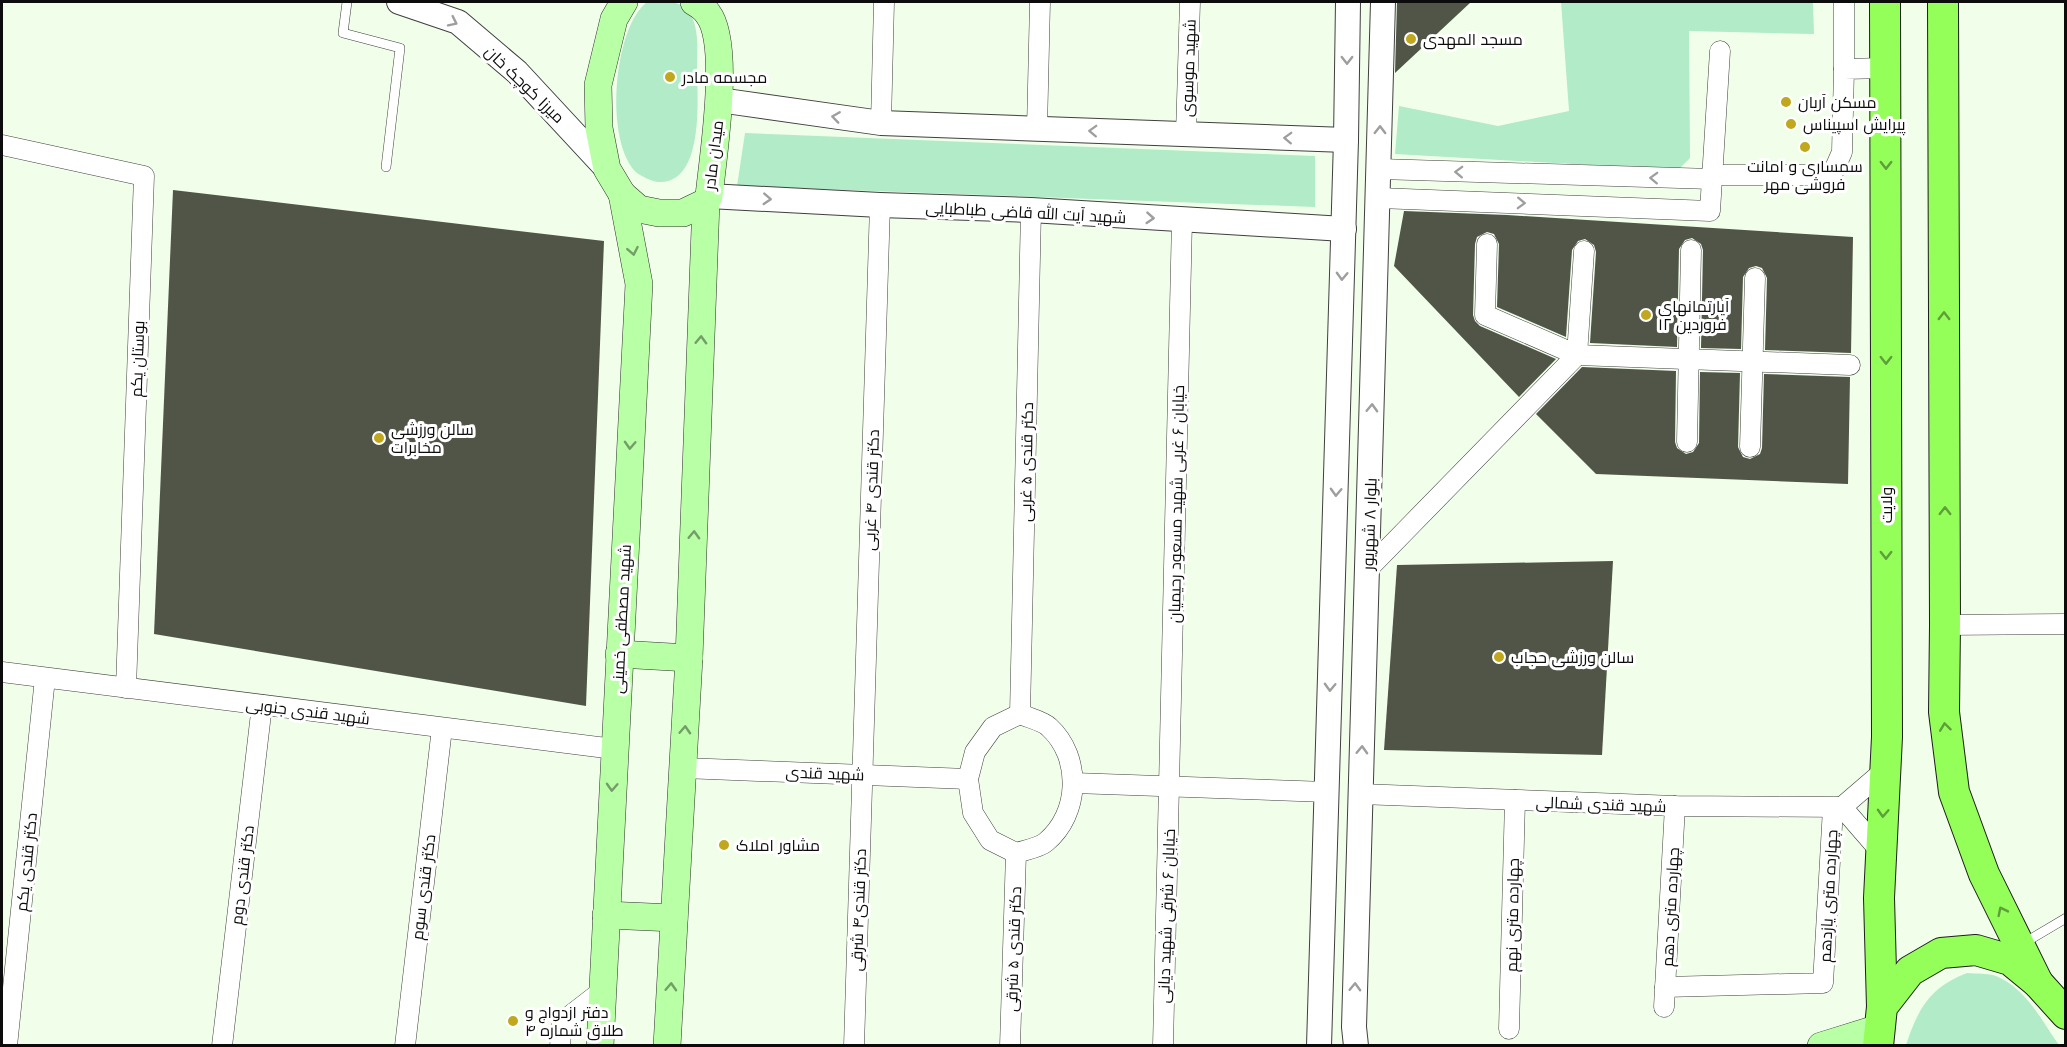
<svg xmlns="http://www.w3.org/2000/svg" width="2067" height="1047" viewBox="0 0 2067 1047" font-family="'Libre Baskerville',Cairo,serif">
<rect width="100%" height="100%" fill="#f1ffea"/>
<g fill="#b2ebc7">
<path d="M647,2C659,2 677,0 686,8C701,25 697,53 697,74C698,103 703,185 658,182C651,181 643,177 637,173C604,143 613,28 647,2Z"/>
<polygon points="1561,2 1813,2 1814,34 1689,31 1690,158 1678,170 1395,154 1399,106 1498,126 1569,111"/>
<polygon points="745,133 1315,156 1315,207 737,186"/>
<path d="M1967,973C1976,974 1988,973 1996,976C2027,989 2041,1020 2059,1045H1906C1918,1009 1930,987 1967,973Z"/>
</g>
<g fill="#515547">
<polygon points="1397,2 1471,2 1395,73"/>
<polygon points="173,190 604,241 586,706 154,634"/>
<polygon points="1404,211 1507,215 1853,237 1851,353 1765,350 1767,278 1762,268 1756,266 1749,268 1743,277 1741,349 1701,348 1703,250 1701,244 1692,238 1685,240 1679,249 1677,347 1590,343 1596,252 1594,245 1585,239 1578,241 1572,250 1566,337 1497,307 1499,244 1494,234 1487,232 1477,237 1475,244 1473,315 1475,321 1480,326 1556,359 1519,397 1394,266"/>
<polygon points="1582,367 1676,371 1675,442 1677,448 1686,454 1693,452 1699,443 1700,372 1740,373 1738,447 1743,457 1750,459 1760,454 1762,448 1764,374 1850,377 1848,484 1596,474 1536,414"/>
<polygon points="1613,561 1602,755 1384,750 1397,565"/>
</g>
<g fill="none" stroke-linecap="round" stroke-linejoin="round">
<g stroke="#3f3f3f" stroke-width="10">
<g id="service">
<polyline points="347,2 343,33 400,48 386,167"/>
<polyline points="2024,943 2066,918"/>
</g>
</g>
<g stroke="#3f3f3f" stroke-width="21">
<g id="minor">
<polyline points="1844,69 1844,2"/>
<polyline points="881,123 884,2"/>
<polyline points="1037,129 1040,2"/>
<polyline points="1186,134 1190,2"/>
<polyline points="2,145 144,176 126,688"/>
<polyline points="1379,169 1712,179"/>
<polyline points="1712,175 1832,175 1842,152 1844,69 1885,68"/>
<polyline points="1379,198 1710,211 1720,51"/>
<polyline points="1487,244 1485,315 1577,355 1850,365"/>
<polyline points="1687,442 1691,250"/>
<polyline points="1750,447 1755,278"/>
<polyline points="1367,570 1577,355 1584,251"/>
<polyline points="1945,625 2066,624"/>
<polyline points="2,672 614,749"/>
<polyline points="1020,714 1031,210"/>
<path d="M1020,714C1029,718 1043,721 1049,727C1082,757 1080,814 1046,842C1039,848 1025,850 1016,853L990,840L973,813L968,779L975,752L993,727Z"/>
<polyline points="683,768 968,779"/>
<polyline points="1074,783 1327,792"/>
<polyline points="1360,794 1675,806 1842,807"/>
<polyline points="1881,852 1842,807 1885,770"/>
<polyline points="1665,987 1823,983 1833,808"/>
<polyline points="1664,1007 1675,806"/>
<polyline points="1509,1029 1515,800"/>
<polyline points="7,1046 45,678"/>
<polyline points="222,1046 262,705"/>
<polyline points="405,1046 442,728"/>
<polyline points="560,1046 562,1022 602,991"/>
<polyline points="854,1046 880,205"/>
<polyline points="1010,1046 1016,853"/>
<polyline points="1163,1046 1182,220"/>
</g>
</g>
<g stroke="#3f3f3f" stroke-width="26">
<g id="tertiary">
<polyline points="399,2 458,22 517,72 607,169"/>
<polyline points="719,100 881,123 1346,140"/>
<polyline points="709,196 880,205 1031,210 1344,229"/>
<polyline points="1319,1046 1346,140 1348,2"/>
<polyline points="1356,1046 1354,1027 1383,2"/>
</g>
</g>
<g stroke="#2e2e2e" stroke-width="28">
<g id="secondary">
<path d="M624,2L614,19L598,85L599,128L607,169L622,194L639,209L659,213H683L706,202L709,196C713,157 731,44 708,14C705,9 699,5 694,2"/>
<polyline points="619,654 689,658"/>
<polyline points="606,915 674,918"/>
<polyline points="600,1046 639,284 622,194"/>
<polyline points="667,1046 689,658 706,202"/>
<polyline points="1821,1046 1879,1028"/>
</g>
</g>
<g stroke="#1d1d1d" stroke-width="32">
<g id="primary">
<polyline points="1943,2 1945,625 1944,712 1954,792 1984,874 2038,983"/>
<polyline points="1882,1007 1879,898 1887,737 1885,2"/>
<polyline points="1878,1046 1882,1007 1910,971 1941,953 1976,950 2010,960 2038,983 2066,1014"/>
</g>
</g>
<use href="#service" stroke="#fff" stroke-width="9"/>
<use href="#minor" stroke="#fff" stroke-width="20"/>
<use href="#tertiary" stroke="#fff" stroke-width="24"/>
<use href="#secondary" stroke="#b9ffa5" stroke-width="27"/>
<use href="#primary" stroke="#95ff5a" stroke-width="30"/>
</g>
<defs><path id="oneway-chevron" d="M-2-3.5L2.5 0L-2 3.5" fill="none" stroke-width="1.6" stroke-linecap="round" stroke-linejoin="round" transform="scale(1.5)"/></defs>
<g stroke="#9e9e9e">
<use href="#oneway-chevron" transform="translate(453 22) rotate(26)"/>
<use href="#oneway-chevron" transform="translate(1347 60) rotate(90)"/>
<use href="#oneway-chevron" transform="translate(836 117) rotate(-172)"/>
<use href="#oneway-chevron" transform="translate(1380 130) rotate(-89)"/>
<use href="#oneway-chevron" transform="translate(1093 131) rotate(-178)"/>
<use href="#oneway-chevron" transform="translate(1288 138) rotate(-178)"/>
<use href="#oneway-chevron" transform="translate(1459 172) rotate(-178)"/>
<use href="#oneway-chevron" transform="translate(1654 178) rotate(-178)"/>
<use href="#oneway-chevron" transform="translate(767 199) rotate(3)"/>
<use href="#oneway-chevron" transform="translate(1521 203) rotate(2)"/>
<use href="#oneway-chevron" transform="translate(1150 218) rotate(4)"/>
<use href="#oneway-chevron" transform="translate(1342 276) rotate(92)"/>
<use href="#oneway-chevron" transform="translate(1372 408) rotate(-88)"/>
<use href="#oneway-chevron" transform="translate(1336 492) rotate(92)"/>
<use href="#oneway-chevron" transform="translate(1330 687) rotate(92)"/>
<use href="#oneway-chevron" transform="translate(1362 750) rotate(-88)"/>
<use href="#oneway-chevron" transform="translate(1355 987) rotate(-88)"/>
</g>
<g stroke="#5e9e3b">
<use href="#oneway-chevron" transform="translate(1886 165) rotate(90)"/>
<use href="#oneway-chevron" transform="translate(1944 316) rotate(-90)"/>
<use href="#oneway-chevron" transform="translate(1886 360) rotate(90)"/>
<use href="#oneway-chevron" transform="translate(1945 511) rotate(-90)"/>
<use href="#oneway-chevron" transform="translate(1886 555) rotate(90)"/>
<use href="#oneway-chevron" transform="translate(1945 727) rotate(-97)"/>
<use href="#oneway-chevron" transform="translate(1883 813) rotate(93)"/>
<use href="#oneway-chevron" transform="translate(2002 911) rotate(-116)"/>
</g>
<g stroke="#749e68">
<use href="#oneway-chevron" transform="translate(633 251) rotate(79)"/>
<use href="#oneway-chevron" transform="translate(701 340) rotate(-88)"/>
<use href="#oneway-chevron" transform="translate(630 445) rotate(93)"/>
<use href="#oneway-chevron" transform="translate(694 535) rotate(-88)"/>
<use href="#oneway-chevron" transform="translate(685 730) rotate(-87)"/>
<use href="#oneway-chevron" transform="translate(612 787) rotate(93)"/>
<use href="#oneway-chevron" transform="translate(671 987) rotate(-87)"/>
</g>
<g fill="#c1a71e" stroke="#fff" stroke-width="2">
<circle cx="1411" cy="39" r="6"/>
<circle cx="670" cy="77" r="6"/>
<circle cx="1786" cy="102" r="6"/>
<circle cx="1791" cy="124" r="6"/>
<circle cx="1805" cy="147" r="6"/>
<circle cx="1646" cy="315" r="6"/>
<circle cx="379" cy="438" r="6"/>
<circle cx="1499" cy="657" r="6"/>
<circle cx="724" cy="845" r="6"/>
<circle cx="513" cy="1021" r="6"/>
</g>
<g text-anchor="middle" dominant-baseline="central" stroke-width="6" stroke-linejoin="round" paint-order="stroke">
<g font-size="16" fill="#0c0c0c" stroke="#fff" text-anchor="start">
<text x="1423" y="39">مسجد المهدی</text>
<text x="682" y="77">مجسمه مادر</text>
<text x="1798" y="102">مسکن آریان</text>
<text x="1803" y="124">پیرایش اسپیناس</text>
<text x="1805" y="166" text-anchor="middle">سمساری و امانت<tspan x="1805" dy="18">فروشی مهر</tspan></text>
<text x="1658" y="306">آپارتمانهای<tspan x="1658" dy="18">۱۲ فروردین</tspan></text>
<text x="391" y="429">سالن ورزشی<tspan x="391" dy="18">مخابرات</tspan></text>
<text x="1511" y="657">سالن ورزشی حجاب</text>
<text x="736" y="845">مشاور املاک</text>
<text x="525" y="1012">دفتر ازدواج و<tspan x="525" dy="18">طلاق شماره ۴</tspan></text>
</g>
<g font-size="16" fill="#0c0c0c" stroke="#fff">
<text transform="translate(1188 68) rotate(-88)">شهید موسوی</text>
<text transform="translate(525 84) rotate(44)">میرزا کوچک خان</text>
<text transform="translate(713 155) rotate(-83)">میدان مادر</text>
<text transform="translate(1026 212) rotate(3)">شهید آیت الله قاضی طباطبایی</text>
<text transform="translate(137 359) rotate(-88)">بوستان یکم</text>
<text transform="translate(1026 462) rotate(-89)">دکتر قندی ۵ غربی</text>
<text transform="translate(871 490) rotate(-88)">دکتر قندی ۴ غربی</text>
<text transform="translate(1176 504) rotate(-89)">خیابان ۶ غربی شهید مسعود رحیمیان</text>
<text transform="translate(1886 505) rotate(-90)">ولایت</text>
<text transform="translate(1369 524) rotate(-88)">بلوار ۸ شهریور</text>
<text transform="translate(621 619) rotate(-87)">شهید مصطفی خمینی</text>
<text transform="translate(308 711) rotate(7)">شهید قندی جنوبی</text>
<text transform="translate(825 773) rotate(2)">شهید قندی</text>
<text transform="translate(1601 804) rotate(2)">شهید قندی شمالی</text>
<text transform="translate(26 862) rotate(-84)">دکتر قندی یکم</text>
<text transform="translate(242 875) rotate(-83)">دکتر قندی دوم</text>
<text transform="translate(423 887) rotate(-83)">دکتر قندی سوم</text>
<text transform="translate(1828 896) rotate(-87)">چهارده متری یازدهم</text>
<text transform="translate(1670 907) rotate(-87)">چهارده متری دهم</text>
<text transform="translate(858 910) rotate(-88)">دکتر قندی۴ شرقی</text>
<text transform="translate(1512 915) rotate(-89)">چهارده متری نهم</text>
<text transform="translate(1166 916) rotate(-88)">خیابان ۶ شرقی شهید دیانی</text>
<text transform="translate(1013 949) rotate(-88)">دکتر قندی ۵ شرقی</text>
</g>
</g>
<rect width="2067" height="1047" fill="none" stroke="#0c0c0c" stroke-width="6"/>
</svg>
